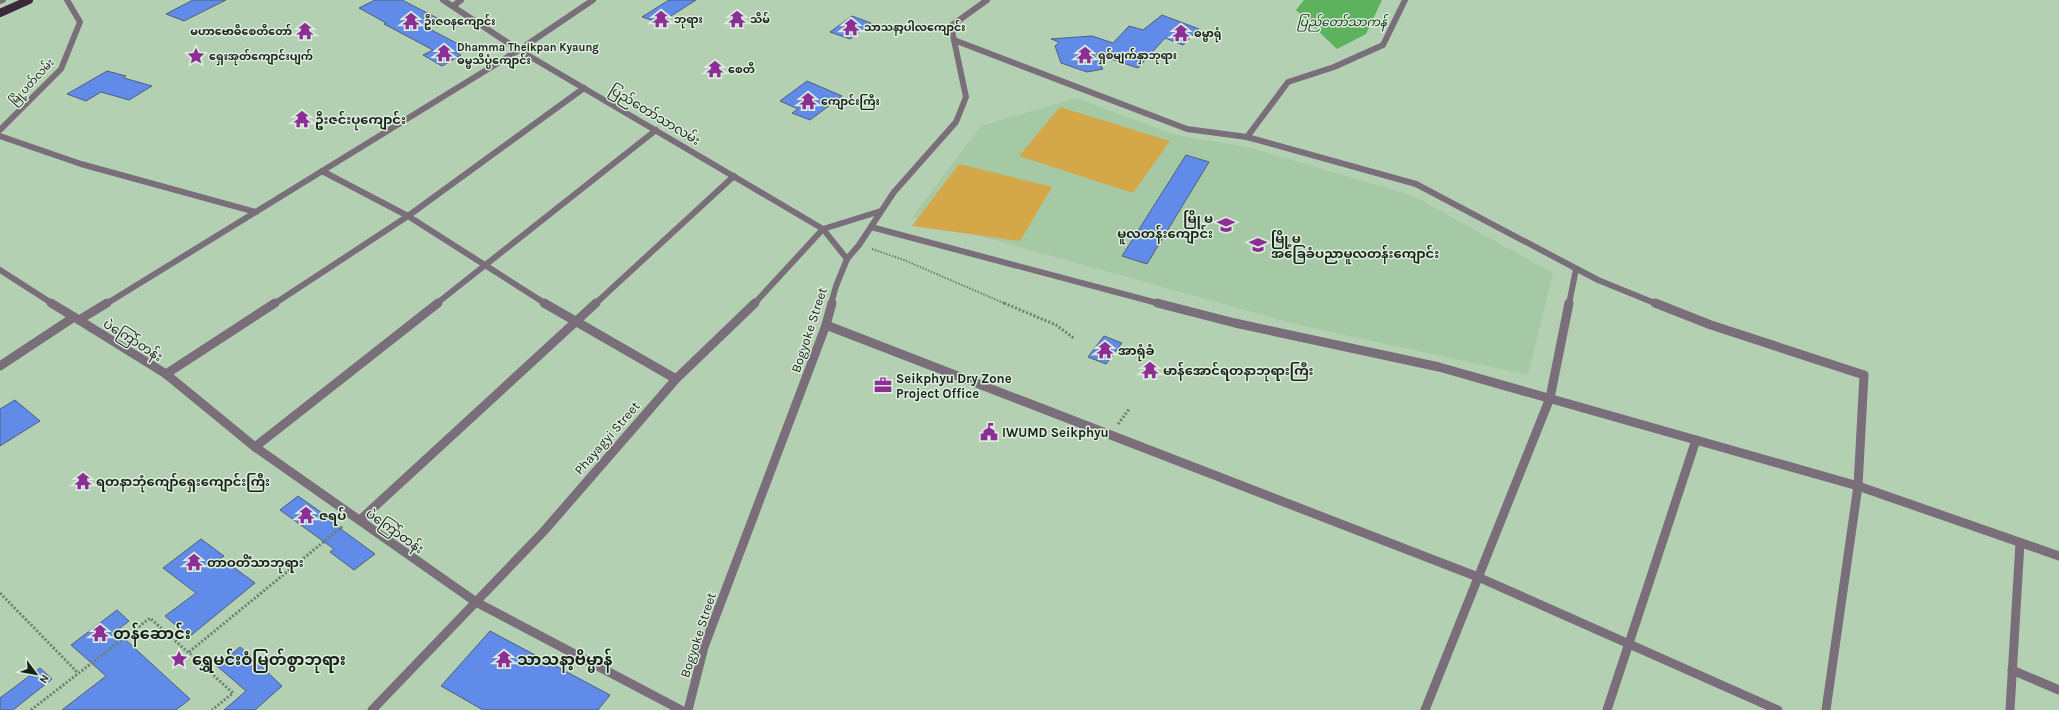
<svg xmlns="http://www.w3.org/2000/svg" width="2059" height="710" viewBox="0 0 2059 710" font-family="Karla,'Noto Sans Myanmar',sans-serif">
<rect width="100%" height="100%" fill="#b3d0b2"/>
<polygon fill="#a6c9a5" points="1076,98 1176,135 1248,147 1413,196 1553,273 1528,375 1295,324 912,217 981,126"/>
<g fill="#d4a848">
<polygon points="1060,107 1170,141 1133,193 1019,156"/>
<polygon points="959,164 1052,187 1020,241 912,226"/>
</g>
<polygon fill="#5cb25d" points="1304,0 1382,0 1366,34 1337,49 1296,10"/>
<g fill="#608be9" stroke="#505f7d">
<polygon points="193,0 226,0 184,21 166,14"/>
<polygon points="375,0 402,0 437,18 422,25 464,47 455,52 461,55 442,66 423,55 433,50 384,24 386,23 359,8"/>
<polygon points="669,0 696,0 660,23 642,17"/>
<polygon points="1162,15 1199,29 1183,45 1165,38 1138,68 1093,53 1103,69 1087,72 1061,63 1055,46 1059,42 1051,39 1092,36 1113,43 1129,26 1143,30"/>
<polygon points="852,16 871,23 850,39 830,32"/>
<polygon points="107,71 126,76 124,78 152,86 129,100 101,92 86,101 67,94"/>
<polygon points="807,81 842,96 810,120 792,113 798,109 780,101"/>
<polygon points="1186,155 1209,162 1147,264 1122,256"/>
<polygon points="1104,336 1122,343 1106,364 1088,357"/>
<polygon points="15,400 40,421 0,446 0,409"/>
<polygon points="298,496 332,520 330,521 375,554 354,570 330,552 334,549 280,510"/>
<polygon points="201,539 224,556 221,558 255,583 189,637 165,616 196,593 163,568"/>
<polygon points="117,610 129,621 116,631 190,699 176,710 62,710 106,676 71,645"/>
<polygon points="490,631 610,695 598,710 483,710 441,686"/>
<polygon points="240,647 263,666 262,667 282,686 255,710 224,710 246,691 217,666"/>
<polygon points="40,668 52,679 13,710 0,710 0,698"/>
</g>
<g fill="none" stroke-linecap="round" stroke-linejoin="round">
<polyline stroke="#6c816b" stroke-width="2" stroke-dasharray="1.5 1.5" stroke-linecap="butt" points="872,249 904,260 1006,304"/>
<g stroke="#6c816b" stroke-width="3" stroke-dasharray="2 2" stroke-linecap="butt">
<polyline points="1004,303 1056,325 1075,339"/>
<polyline points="1118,424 1130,408"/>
<polyline points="0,593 78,673"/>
<polyline points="189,652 343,526"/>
<polyline points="31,710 150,618 233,693 212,710"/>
</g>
<g stroke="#7a6e7b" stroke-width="6">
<polyline points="443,0 519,50 823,229 847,259"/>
<polyline points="0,1 3,0"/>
<polyline points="453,6 461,0"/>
<polyline points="954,40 1187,129 1247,137 1416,184 1598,280 1657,304"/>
<polyline points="0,130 61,69 80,22 67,0"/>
<polyline points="0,136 81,164 256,212"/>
<polyline points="1247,137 1288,82 1334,67 1383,45 1405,0"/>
<polyline points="322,171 408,216 546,304"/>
<polyline points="871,227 1161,304"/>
<polyline points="0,270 53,304"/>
<polyline points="106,304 519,50 593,0"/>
<polyline points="274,304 408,216 584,88"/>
<polyline points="436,304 656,130"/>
<polyline points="595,304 734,176"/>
<polyline points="754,304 823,229 881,211"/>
<polyline points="831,304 836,286 847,259 859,245 894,192 956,122 966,97 951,26 987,0"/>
<polyline points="1569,304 1576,269"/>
</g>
<g stroke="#7a6e7b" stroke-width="9">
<polyline points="51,303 79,320"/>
<polyline points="107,303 79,320 166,374 255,447 476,602 681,710"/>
<polyline points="544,303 676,379"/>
<polyline points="1157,303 1235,323 1439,367 1858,486 2059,556"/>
<polyline points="1655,303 1711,325 1864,375 1858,486 1826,710"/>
<polyline points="826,325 1478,577 1778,710"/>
<polyline points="0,366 74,317"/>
<polyline points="166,374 275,303"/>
<polyline points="255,447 438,303"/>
<polyline points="360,520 596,303"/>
<polyline points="2012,670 2059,690"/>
<polyline points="372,710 544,531 676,379 755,303"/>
<polyline points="688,710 704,647 826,325 832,303"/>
<polyline points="1425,710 1550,398 1569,303"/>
<polyline points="1607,710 1696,440"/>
<polyline points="2010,710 2020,543"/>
</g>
<polyline stroke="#3b283d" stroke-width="8" points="0,13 29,0"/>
</g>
<defs>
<g id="temple-bare" transform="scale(1.38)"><path d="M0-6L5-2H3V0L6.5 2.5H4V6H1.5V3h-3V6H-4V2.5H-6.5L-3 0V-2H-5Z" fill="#8d2e97" stroke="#ddecdd" stroke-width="2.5" paint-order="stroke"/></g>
<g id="sight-bare" transform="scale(1.38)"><path d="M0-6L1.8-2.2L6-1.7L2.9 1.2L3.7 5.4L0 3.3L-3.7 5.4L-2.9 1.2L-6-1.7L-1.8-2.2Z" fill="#8d2e97" stroke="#ddecdd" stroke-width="2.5" paint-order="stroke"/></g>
<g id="school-bare" transform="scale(1.38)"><path d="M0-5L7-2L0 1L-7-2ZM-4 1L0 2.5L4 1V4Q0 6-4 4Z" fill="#8d2e97" stroke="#ddecdd" stroke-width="2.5" paint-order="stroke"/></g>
<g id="office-bare" transform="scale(1.38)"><path d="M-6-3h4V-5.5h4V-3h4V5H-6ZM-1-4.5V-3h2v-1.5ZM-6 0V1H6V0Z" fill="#8d2e97" stroke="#ddecdd" stroke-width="2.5" paint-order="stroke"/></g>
<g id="civic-bare" transform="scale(1.38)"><path d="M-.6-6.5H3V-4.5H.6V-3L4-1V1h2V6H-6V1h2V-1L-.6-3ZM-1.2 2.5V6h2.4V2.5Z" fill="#8d2e97" stroke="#ddecdd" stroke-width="2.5" paint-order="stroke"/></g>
</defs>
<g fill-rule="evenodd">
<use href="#temple-bare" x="661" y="19"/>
<use href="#temple-bare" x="737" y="19"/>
<use href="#temple-bare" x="411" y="21"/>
<use href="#temple-bare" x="851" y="27"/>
<use href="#temple-bare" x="305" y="31"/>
<use href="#temple-bare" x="1181" y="33"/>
<use href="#temple-bare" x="444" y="53"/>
<use href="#temple-bare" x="1085" y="55"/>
<use href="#sight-bare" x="196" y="56"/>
<use href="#temple-bare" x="715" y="69"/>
<use href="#temple-bare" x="808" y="101"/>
<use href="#temple-bare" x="302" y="119"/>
<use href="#school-bare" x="1226" y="225"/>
<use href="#school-bare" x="1258" y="245"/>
<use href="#temple-bare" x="1105" y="350"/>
<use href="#temple-bare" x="1150" y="370"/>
<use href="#office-bare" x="883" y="385"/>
<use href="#civic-bare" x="989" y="432"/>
<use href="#temple-bare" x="83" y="481"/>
<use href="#temple-bare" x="306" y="515"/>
<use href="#temple-bare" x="194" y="562"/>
<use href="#temple-bare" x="100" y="633"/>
<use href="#sight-bare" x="179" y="659"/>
<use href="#temple-bare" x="504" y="659"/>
</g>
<g text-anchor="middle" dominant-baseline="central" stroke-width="3" stroke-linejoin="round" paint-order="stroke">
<g font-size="11" font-weight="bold" fill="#182317" stroke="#ddecdd" text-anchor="start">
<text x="674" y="19">ဘုရား</text>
<text x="750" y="19">သိမ်</text>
<text x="424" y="21">ဦးဇဝနကျောင်း</text>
<text x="864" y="27">သာသနာ့ပါလကျောင်း</text>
<text x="292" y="31" text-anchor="end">မဟာဗောဓိစေတီတော်</text>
<text x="1194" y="33">ဓမ္မာရုံ</text>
<text x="457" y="47">Dhamma Theikpan Kyaung<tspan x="457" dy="13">ဓမ္မသိပ္ပံကျောင်း</tspan></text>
<text x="1098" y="55">ရှစ်မျက်နှာဘုရား</text>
<text x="209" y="56">ရှေးအုတ်ကျောင်းပျက်</text>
<text x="728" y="69">စေတီ</text>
<text x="821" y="101">ကျောင်းကြီး</text>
</g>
<g font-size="11" fill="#182317" stroke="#ddecdd">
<text transform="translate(32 82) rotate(-47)">မြို့ပတ်လမ်း</text>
</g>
<g font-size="12" font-style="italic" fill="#103311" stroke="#ddecdd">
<text x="1342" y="22">ပြည်တော်သာကန်</text>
</g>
<g font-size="13" fill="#182317" stroke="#ddecdd">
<text transform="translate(655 115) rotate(31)">ပြည်တော်သာလမ်း</text>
<text transform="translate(809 330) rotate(-72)">Bogyoke Street</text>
<text transform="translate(133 340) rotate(32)">ပဲကြော်တန်း</text>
<text transform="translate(607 438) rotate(-49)">Phayagyi Street</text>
<text transform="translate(395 531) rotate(35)">ပဲကြော်တန်း</text>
<text transform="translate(698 635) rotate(-72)">Bogyoke Street</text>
</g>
<g font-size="13" font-weight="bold" fill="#182317" stroke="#ddecdd" text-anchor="start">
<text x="315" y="119">ဦးဇင်းပုကျောင်း</text>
<text x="1213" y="218" text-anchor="end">မြို့မ<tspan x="1213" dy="15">မူလတန်းကျောင်း</tspan></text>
<text x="1271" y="238">မြို့မ<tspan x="1271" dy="15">အခြေခံပညာမူလတန်းကျောင်း</tspan></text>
<text x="1118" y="350">အာရုံခံ</text>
<text x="1163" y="370">မာန်အောင်ရတနာဘုရားကြီး</text>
<text x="896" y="378">Seikphyu Dry Zone<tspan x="896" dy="15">Project Office</tspan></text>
<text x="1002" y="432">IWUMD Seikphyu</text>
<text x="96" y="481">ရတနာဘုံကျော်ရှေး‌ကျောင်းကြီး</text>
<text x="319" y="515">ဇရပ်</text>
<text x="207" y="562">တာဝတိံသာဘုရား</text>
</g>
<g font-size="16" font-weight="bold" fill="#182317" stroke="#ddecdd" text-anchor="start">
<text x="113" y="633">တန်ဆောင်း</text>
<text x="192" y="659">ရွှေမင်းဝံမြတ်စွာဘုရား</text>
<text x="517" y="659">သာသနာ့ဗိမ္မာန်</text>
</g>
</g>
<g transform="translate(36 674) rotate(122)" stroke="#ddecdd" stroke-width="3" paint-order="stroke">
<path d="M0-3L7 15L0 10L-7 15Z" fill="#182317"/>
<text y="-6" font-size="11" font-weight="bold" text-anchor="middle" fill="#182317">N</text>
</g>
</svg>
